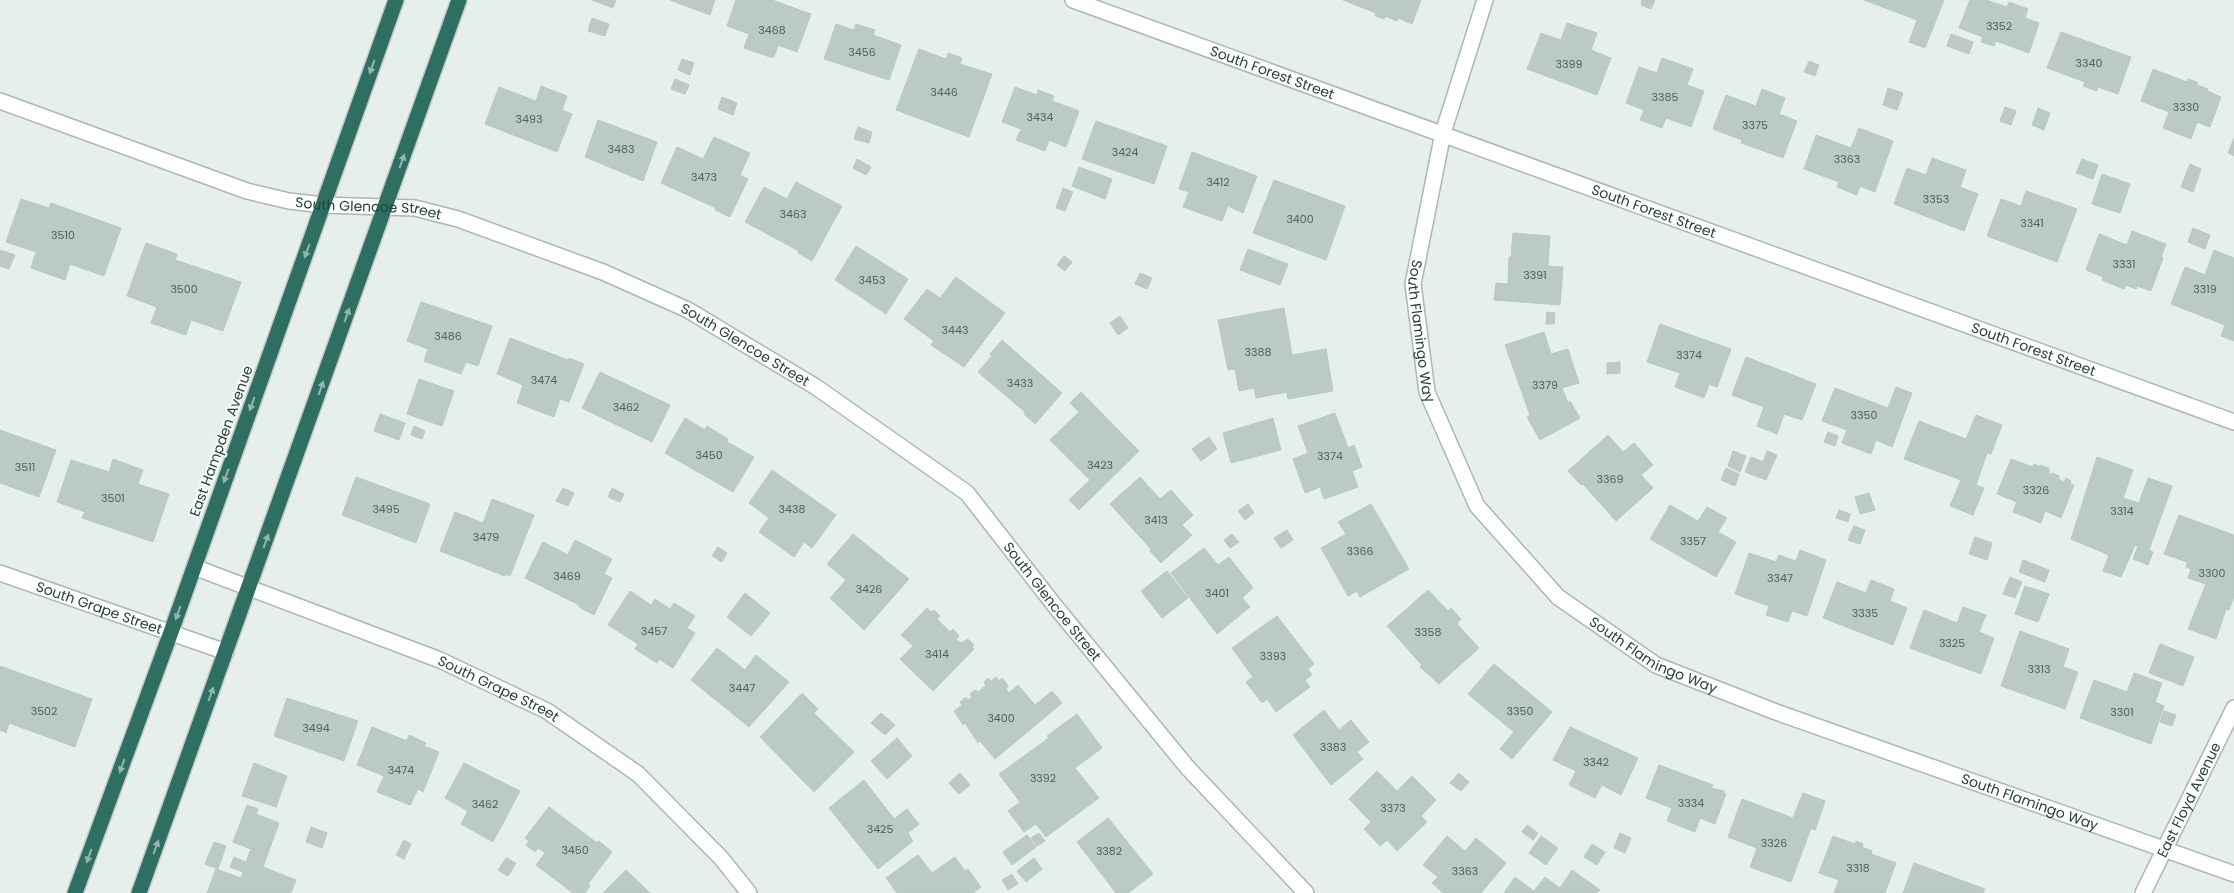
<svg xmlns="http://www.w3.org/2000/svg" width="2234" height="893" viewBox="0 0 2234 893" font-family="Poppins,sans-serif">
<rect width="100%" height="100%" fill="#e6efeb"/>
<g fill="#bbcac4" stroke="#b8c9c2">
<polygon points="592,0 616,0 613,8"/>
<polygon points="670,0 715,0 710,15"/>
<polygon points="736,0 772,0 811,14 797,52 778,45 774,57 770,57 744,48 749,34 727,26"/>
<polygon points="1343,0 1421,0 1412,24 1398,18 1397,21 1385,16 1384,19 1375,16 1376,13"/>
<polygon points="1642,0 1655,0 1651,9 1641,5"/>
<polygon points="1864,0 1944,0 1925,48 1909,42 1917,20"/>
<polygon points="1970,0 1986,0 2007,7 2009,2 2028,9 2025,18 2039,23 2029,53 1996,41 1994,46 1981,42 1983,37 1959,28"/>
<polygon points="592,18 609,24 605,36 588,31"/>
<polygon points="1567,23 1597,33 1591,50 1611,58 1597,95 1527,69 1541,33 1561,40"/>
<polygon points="836,24 854,30 856,24 875,30 873,35 901,45 889,80 824,59"/>
<polygon points="2061,32 2131,57 2118,94 2098,87 2097,91 2083,86 2085,82 2047,68"/>
<polygon points="1951,34 1973,42 1969,54 1947,46"/>
<polygon points="919,49 946,59 948,53 962,58 960,64 992,74 969,137 896,110"/>
<polygon points="1662,58 1693,69 1687,85 1704,91 1691,127 1666,118 1662,128 1640,120 1644,110 1626,103 1639,67 1657,73"/>
<polygon points="682,59 694,63 690,75 678,70"/>
<polygon points="1809,61 1819,65 1815,76 1804,72"/>
<polygon points="2153,69 2187,82 2188,79 2197,82 2197,85 2208,89 2207,91 2221,97 2210,127 2197,122 2191,139 2163,128 2169,112 2141,101"/>
<polygon points="675,79 689,85 685,94 671,89"/>
<polygon points="541,86 567,96 562,110 572,114 557,152 485,124 499,87 536,101"/>
<polygon points="1015,87 1037,95 1038,90 1054,96 1052,101 1079,111 1066,147 1049,140 1045,151 1016,140 1021,129 1002,122"/>
<polygon points="1888,88 1903,93 1897,110 1883,105"/>
<polygon points="1762,89 1785,98 1779,114 1797,121 1783,158 1741,143 1742,140 1713,129 1726,95 1756,106"/>
<polygon points="722,97 737,103 733,115 718,109"/>
<polygon points="2005,107 2016,111 2011,125 2000,121"/>
<polygon points="2038,108 2050,113 2044,130 2032,125"/>
<polygon points="598,120 657,142 643,181 585,157"/>
<polygon points="1096,121 1167,146 1154,184 1082,159"/>
<polygon points="858,127 872,132 869,143 854,139"/>
<polygon points="1859,128 1893,141 1875,192 1860,186 1857,195 1837,187 1839,182 1804,169 1816,135 1851,148"/>
<polygon points="714,137 750,153 740,175 748,179 730,217 715,210 716,208 661,183 677,147 703,159"/>
<polygon points="2234,138 2234,156 2228,153"/>
<polygon points="1192,152 1257,176 1243,213 1228,206 1222,221 1183,207 1189,192 1179,189"/>
<polygon points="1932,158 1966,170 1960,187 1978,194 1964,231 1894,204 1907,168 1926,175"/>
<polygon points="857,159 871,167 866,175 853,168"/>
<polygon points="2082,159 2098,165 2093,179 2076,173"/>
<polygon points="2190,164 2201,169 2193,192 2181,187"/>
<polygon points="1079,167 1112,179 1105,199 1072,186"/>
<polygon points="2102,174 2130,184 2120,213 2092,204"/>
<polygon points="1274,180 1345,206 1326,260 1253,233"/>
<polygon points="796,182 842,206 812,261 798,253 799,251 745,222 764,187 787,199"/>
<polygon points="1063,188 1073,192 1065,211 1056,208"/>
<polygon points="2026,191 2077,209 2057,262 1987,236 2001,199 2021,206"/>
<polygon points="21,199 49,208 51,203 121,228 104,276 70,264 65,280 31,268 36,252 6,242"/>
<polygon points="2193,228 2210,235 2205,249 2188,242"/>
<polygon points="2132,231 2166,244 2161,257 2163,258 2151,291 2137,286 2136,289 2126,285 2124,289 2102,280 2103,277 2086,270 2099,234 2127,245"/>
<polygon points="1513,233 1550,236 1548,266 1563,267 1560,305 1494,300 1496,283 1508,284 1509,257 1511,257"/>
<polygon points="146,243 177,254 175,260 241,282 223,331 191,320 186,335 151,323 157,307 127,296"/>
<polygon points="856,246 908,279 886,314 835,280"/>
<polygon points="1248,249 1288,264 1280,285 1240,270"/>
<polygon points="0,250 15,255 9,269 0,266"/>
<polygon points="2214,250 2234,258 2234,341 2221,336 2225,325 2171,304 2185,267 2205,275"/>
<polygon points="1064,256 1072,262 1065,271 1057,265"/>
<polygon points="1140,273 1152,278 1147,289 1135,284"/>
<polygon points="956,277 1005,313 964,367 931,345 934,341 904,319 927,289 940,298"/>
<polygon points="421,302 492,326 478,366 466,362 461,374 424,361 428,349 407,341"/>
<polygon points="1284,308 1292,355 1326,349 1333,391 1288,399 1287,392 1256,398 1254,388 1239,391 1235,369 1228,370 1218,320"/>
<polygon points="1547,312 1555,313 1554,324 1546,324"/>
<polygon points="1120,316 1128,328 1118,335 1110,323"/>
<polygon points="1660,324 1731,349 1717,387 1709,384 1704,398 1675,387 1680,373 1647,362"/>
<polygon points="1544,332 1551,354 1568,349 1579,383 1562,388 1568,403 1570,401 1580,418 1540,440 1527,417 1530,415 1505,345"/>
<polygon points="510,338 568,360 569,358 584,364 569,402 560,399 554,417 517,403 523,385 497,374"/>
<polygon points="1002,340 1062,393 1035,424 1024,414 1025,412 978,372 992,356 990,354"/>
<polygon points="1746,357 1816,384 1802,420 1784,414 1777,434 1757,426 1764,407 1732,395"/>
<polygon points="1620,362 1620,373 1607,374 1607,363"/>
<polygon points="600,372 670,405 652,442 582,408"/>
<polygon points="419,379 454,391 442,426 407,414"/>
<polygon points="1896,387 1912,393 1892,447 1876,440 1871,454 1842,443 1847,430 1822,421 1835,388 1888,408"/>
<polygon points="1081,392 1139,451 1079,510 1069,500 1090,480 1050,440 1079,412 1070,403"/>
<polygon points="1335,413 1348,448 1354,445 1362,467 1352,471 1358,487 1324,499 1320,487 1305,493 1293,459 1308,453 1298,426"/>
<polygon points="380,414 405,423 399,440 374,431"/>
<polygon points="1976,415 2002,425 1991,454 1987,453 1976,485 1984,488 1973,515 1950,506 1961,480 1904,459 1919,421 1966,439"/>
<polygon points="685,418 705,430 707,426 728,439 727,442 754,457 733,492 665,453"/>
<polygon points="1273,418 1281,450 1231,463 1223,433"/>
<polygon points="414,426 425,431 422,439 411,435"/>
<polygon points="0,430 56,450 39,497 0,483"/>
<polygon points="1828,432 1838,436 1835,446 1824,442"/>
<polygon points="1608,435 1623,452 1634,443 1653,465 1641,475 1653,488 1616,521 1583,484 1581,485 1568,471"/>
<polygon points="1209,437 1217,449 1201,461 1192,449"/>
<polygon points="1733,451 1746,456 1740,472 1728,466"/>
<polygon points="1767,451 1777,455 1766,480 1745,472 1751,457 1763,462"/>
<polygon points="2097,457 2133,470 2123,498 2139,503 2148,478 2172,486 2149,550 2153,552 2148,565 2133,559 2138,546 2135,545 2121,577 2103,571 2109,555 2071,539"/>
<polygon points="113,459 143,470 138,484 169,494 153,542 82,518 85,512 57,502 71,460 109,472"/>
<polygon points="2011,459 2033,467 2034,464 2040,467 2040,465 2049,468 2049,476 2052,473 2059,476 2058,479 2064,482 2066,478 2071,481 2070,484 2074,485 2061,518 2045,511 2041,523 2013,512 2017,502 1997,494"/>
<polygon points="1726,468 1739,474 1735,486 1721,480"/>
<polygon points="772,470 836,515 812,548 804,542 794,557 759,532 769,518 749,503"/>
<polygon points="356,477 430,504 416,543 342,515"/>
<polygon points="1140,477 1160,499 1171,490 1193,515 1182,525 1192,535 1161,563 1150,551 1151,549 1110,504"/>
<polygon points="563,488 574,493 568,506 556,501"/>
<polygon points="612,488 624,494 620,502 608,497"/>
<polygon points="1869,493 1875,510 1860,514 1855,497"/>
<polygon points="492,499 534,515 510,576 506,574 505,576 440,551 455,512 483,523"/>
<polygon points="1248,504 1254,513 1245,520 1238,511"/>
<polygon points="1371,504 1409,569 1360,597 1357,591 1348,596 1321,548 1346,534 1338,522"/>
<polygon points="1670,505 1698,521 1707,507 1727,518 1718,532 1736,542 1716,577 1650,539"/>
<polygon points="1839,510 1850,514 1848,522 1836,518"/>
<polygon points="2179,515 2234,535 2234,597 2229,610 2226,609 2216,639 2188,629 2206,584 2188,578 2191,569 2186,567 2187,562 2164,554"/>
<polygon points="1854,526 1865,530 1860,544 1848,540"/>
<polygon points="1287,530 1293,540 1281,548 1274,538"/>
<polygon points="853,534 909,579 864,630 830,598 846,580 827,564"/>
<polygon points="1232,534 1239,542 1230,548 1224,540"/>
<polygon points="1975,537 1992,543 1987,560 1969,554"/>
<polygon points="575,540 612,559 604,574 612,578 594,615 579,607 579,605 525,578 543,542 568,555"/>
<polygon points="718,547 727,553 722,562 712,556"/>
<polygon points="1204,548 1218,565 1229,557 1253,588 1242,598 1250,607 1217,634 1171,573"/>
<polygon points="1800,550 1826,560 1807,616 1792,611 1788,622 1766,615 1769,606 1735,594 1749,553 1776,562 1779,555 1796,561"/>
<polygon points="2023,560 2049,570 2045,582 2019,572"/>
<polygon points="1167,571 1188,598 1162,618 1141,591"/>
<polygon points="2010,577 2022,582 2015,598 2003,594"/>
<polygon points="1871,580 1894,589 1890,601 1907,608 1893,645 1823,618 1837,582 1866,593"/>
<polygon points="2025,586 2049,594 2038,622 2015,614"/>
<polygon points="1428,590 1448,611 1451,608 1461,619 1457,624 1479,648 1439,684 1420,667 1422,665 1387,626"/>
<polygon points="630,591 651,605 655,599 670,609 674,603 695,616 687,628 695,633 673,668 659,659 657,663 635,649 638,644 608,625"/>
<polygon points="745,593 770,613 751,636 727,617"/>
<polygon points="1963,607 1986,615 1979,632 1994,638 1981,674 1910,648 1924,610 1957,623"/>
<polygon points="927,608 931,612 934,610 940,616 937,619 950,632 953,629 959,636 956,639 961,643 968,639 974,645 972,647 974,649 933,691 900,659 913,646 901,635"/>
<polygon points="1277,616 1314,664 1308,669 1312,675 1305,680 1310,687 1276,712 1267,699 1262,703 1246,682 1253,677 1232,648"/>
<polygon points="2020,631 2069,649 2063,667 2078,672 2065,709 2001,686"/>
<polygon points="2160,644 2194,657 2183,686 2149,673"/>
<polygon points="717,648 745,670 756,655 789,682 749,727 691,680"/>
<polygon points="1494,664 1552,712 1512,759 1500,749 1514,732 1468,694"/>
<polygon points="0,666 92,699 75,747 9,723 6,733 0,730"/>
<polygon points="2134,673 2162,683 2155,702 2164,706 2151,744 2080,718 2094,680 2127,692"/>
<polygon points="996,677 999,681 1002,678 1008,686 1006,689 1009,693 1018,685 1035,705 1052,691 1062,703 995,759 980,741 978,743 965,723 963,725 954,711 962,705 960,702 966,697 968,700 972,697 970,694 975,690 978,692 986,685 984,682 988,678 991,681"/>
<polygon points="802,693 818,709 814,713 854,752 814,792 760,737"/>
<polygon points="287,698 358,721 344,761 274,736"/>
<polygon points="1324,710 1339,730 1351,720 1369,742 1357,752 1363,759 1331,785 1293,735"/>
<polygon points="2164,711 2176,715 2172,726 2160,722"/>
<polygon points="881,713 895,725 885,735 871,723"/>
<polygon points="1077,714 1102,748 1075,768 1099,798 1046,837 1036,824 1024,832 1008,811 1020,802 999,774 1049,738 1047,736"/>
<polygon points="372,727 407,741 409,735 426,743 424,746 439,752 423,792 418,789 410,805 377,792 384,776 357,765"/>
<polygon points="1570,727 1638,758 1621,795 1602,785 1595,798 1569,785 1576,771 1553,760"/>
<polygon points="897,738 912,756 887,779 871,761"/>
<polygon points="254,763 287,776 276,807 242,796"/>
<polygon points="464,763 520,791 493,842 461,824 468,811 445,798"/>
<polygon points="1659,765 1713,785 1711,788 1724,791 1724,793 1726,794 1715,824 1700,818 1695,832 1667,821 1672,808 1646,798"/>
<polygon points="1377,771 1397,791 1412,776 1436,800 1421,816 1427,822 1397,851 1387,840 1380,846 1364,829 1371,822 1349,799"/>
<polygon points="960,773 970,785 959,794 949,783"/>
<polygon points="1459,773 1469,782 1461,791 1450,783"/>
<polygon points="864,780 894,819 907,809 919,824 908,833 913,841 878,869 829,808"/>
<polygon points="1803,793 1825,801 1815,830 1811,828 1791,882 1750,867 1757,848 1728,837 1742,799 1793,818"/>
<polygon points="247,805 258,809 256,814 279,823 263,867 296,880 291,893 207,893 216,869 241,878 243,872 230,867 234,857 246,862 251,849 233,842"/>
<polygon points="549,807 597,843 599,841 612,852 588,884 590,886 585,893 573,893 536,865 545,853 538,848 535,852 526,845 529,841 525,838"/>
<polygon points="1108,818 1153,874 1128,893 1116,893 1077,842"/>
<polygon points="1527,825 1538,833 1533,840 1522,832"/>
<polygon points="311,827 327,833 322,848 306,842"/>
<polygon points="1039,833 1045,841 1037,846 1031,838"/>
<polygon points="1620,833 1631,838 1625,853 1614,848"/>
<polygon points="1027,835 1036,847 1012,865 1003,852"/>
<polygon points="1447,836 1465,851 1476,838 1506,863 1481,893 1443,893 1432,883 1438,877 1423,865"/>
<polygon points="1541,836 1558,848 1546,865 1529,853"/>
<polygon points="1833,836 1855,844 1856,841 1863,844 1862,847 1872,851 1871,854 1896,863 1885,893 1834,893 1839,880 1819,873"/>
<polygon points="404,840 411,844 404,859 396,855"/>
<polygon points="214,842 226,846 218,869 205,864"/>
<polygon points="1592,844 1605,852 1597,865 1584,857"/>
<polygon points="918,855 932,873 955,857 965,871 968,869 981,887 973,893 897,893 886,878"/>
<polygon points="506,858 516,863 508,876 498,870"/>
<polygon points="1034,858 1042,869 1026,882 1017,871"/>
<polygon points="1914,863 1985,889 1983,893 1903,893"/>
<polygon points="626,870 650,893 603,893"/>
<polygon points="1572,870 1600,890 1597,893 1504,893 1515,877 1534,891 1545,877 1560,888"/>
<polygon points="1012,874 1018,884 1008,890 1002,880"/>
</g>
<g fill="none" stroke-linecap="round" stroke-linejoin="round">
<g stroke="#a8b8b2" stroke-width="18">
<g id="street">
<path id="s1" d="M1073,0L2234,422"/>
<path id="s2" d="M1485,0L1443,133L1413,284L1427,392L1477,506L1558,597L1656,665L1776,712L2234,874"/>
<path id="s3" d="M0,101L247,191L289,201L323,205L415,208L458,219L603,272L688,310L816,387L967,493L1055,606L1187,767L1306,893"/>
<path id="s4" d="M194,567L440,660L547,711L638,774L721,858L749,893"/>
<path id="s5" d="M0,573L226,652"/>
<path id="s6" d="M2143,893L2234,708"/>
</g>
</g>
<g stroke="#c2cac8" stroke-width="18">
<g id="highway">
<polyline points="75,893 171,632 396,0"/>
<polyline points="139,893 459,0"/>
</g>
</g>
<use href="#street" stroke="#fff" stroke-width="15"/>
<use href="#highway" stroke="#2f6f62" stroke-width="15"/>
</g>
<defs><path id="oneway-solid" d="M-6-.8H1V-3.2L6.5 0L1 3.2V.8H-6Z" transform="scale(1.25)"/></defs>
<g fill="#93b5ae">
<use href="#oneway-solid" transform="translate(372 67) rotate(110)"/>
<use href="#oneway-solid" transform="translate(402 161) rotate(-70)"/>
<use href="#oneway-solid" transform="translate(307 251) rotate(110)"/>
<use href="#oneway-solid" transform="translate(347 315) rotate(-70)"/>
<use href="#oneway-solid" transform="translate(321 388) rotate(-70)"/>
<use href="#oneway-solid" transform="translate(252 404) rotate(110)"/>
<use href="#oneway-solid" transform="translate(226 476) rotate(110)"/>
<use href="#oneway-solid" transform="translate(266 541) rotate(-70)"/>
<use href="#oneway-solid" transform="translate(178 613) rotate(110)"/>
<use href="#oneway-solid" transform="translate(211 694) rotate(-70)"/>
<use href="#oneway-solid" transform="translate(122 766) rotate(110)"/>
<use href="#oneway-solid" transform="translate(156 847) rotate(-70)"/>
<use href="#oneway-solid" transform="translate(89 856) rotate(110)"/>
</g>
<g text-anchor="middle" dominant-baseline="central" stroke-width="4" stroke-linejoin="round" paint-order="stroke">
<g font-size="11" fill="#4a645c">
<text x="1999" y="26">3352</text>
<text x="772" y="30">3468</text>
<text x="862" y="52">3456</text>
<text x="2089" y="63">3340</text>
<text x="1569" y="64">3399</text>
<text x="944" y="92">3446</text>
<text x="1665" y="97">3385</text>
<text x="2186" y="107">3330</text>
<text x="1040" y="117">3434</text>
<text x="529" y="119">3493</text>
<text x="1755" y="125">3375</text>
<text x="621" y="149">3483</text>
<text x="1125" y="152">3424</text>
<text x="1847" y="159">3363</text>
<text x="704" y="177">3473</text>
<text x="1218" y="182">3412</text>
<text x="1936" y="199">3353</text>
<text x="793" y="214">3463</text>
<text x="1300" y="219">3400</text>
<text x="2032" y="223">3341</text>
<text x="63" y="235">3510</text>
<text x="2124" y="264">3331</text>
<text x="1535" y="275">3391</text>
<text x="872" y="280">3453</text>
<text x="184" y="289">3500</text>
<text x="2205" y="289">3319</text>
<text x="955" y="330">3443</text>
<text x="448" y="336">3486</text>
<text x="1258" y="352">3388</text>
<text x="1689" y="355">3374</text>
<text x="544" y="380">3474</text>
<text x="1020" y="383">3433</text>
<text x="1545" y="385">3379</text>
<text x="626" y="407">3462</text>
<text x="1864" y="415">3350</text>
<text x="709" y="455">3450</text>
<text x="1330" y="456">3374</text>
<text x="1100" y="465">3423</text>
<text x="25" y="467">3511</text>
<text x="1610" y="479">3369</text>
<text x="2036" y="490">3326</text>
<text x="113" y="498">3501</text>
<text x="386" y="509">3495</text>
<text x="792" y="509">3438</text>
<text x="2122" y="511">3314</text>
<text x="1156" y="520">3413</text>
<text x="486" y="537">3479</text>
<text x="1693" y="541">3357</text>
<text x="1360" y="551">3366</text>
<text x="2212" y="573">3300</text>
<text x="567" y="576">3469</text>
<text x="1780" y="578">3347</text>
<text x="869" y="589">3426</text>
<text x="1217" y="593">3401</text>
<text x="1865" y="613">3335</text>
<text x="654" y="631">3457</text>
<text x="1428" y="632">3358</text>
<text x="1952" y="643">3325</text>
<text x="937" y="654">3414</text>
<text x="1273" y="656">3393</text>
<text x="2039" y="669">3313</text>
<text x="742" y="688">3447</text>
<text x="44" y="711">3502</text>
<text x="1520" y="711">3350</text>
<text x="2122" y="712">3301</text>
<text x="1001" y="718">3400</text>
<text x="316" y="728">3494</text>
<text x="1333" y="747">3383</text>
<text x="1596" y="762">3342</text>
<text x="401" y="770">3474</text>
<text x="1043" y="778">3392</text>
<text x="1691" y="803">3334</text>
<text x="485" y="804">3462</text>
<text x="1393" y="808">3373</text>
<text x="880" y="829">3425</text>
<text x="1774" y="843">3326</text>
<text x="575" y="850">3450</text>
<text x="1109" y="851">3382</text>
<text x="1858" y="868">3318</text>
<text x="1465" y="871">3363</text>
</g>
<g font-size="14" fill="#24423a" stroke="#f7fbf9">
<text stroke="none"><textPath href="#s1" startOffset="212">South Forest Street</textPath></text>
<text stroke="none"><textPath href="#s3" startOffset="386">South Glencoe Street</textPath></text>
<text stroke="none"><textPath href="#s1" startOffset="618">South Forest Street</textPath></text>
<text stroke="none"><textPath href="#s2" startOffset="341">South Flamingo Way</textPath></text>
<text stroke="none"><textPath href="#s3" startOffset="791">South Glencoe Street</textPath></text>
<text stroke="none"><textPath href="#s1" startOffset="1022">South Forest Street</textPath></text>
<text transform="translate(221 441) rotate(-70)">East Hampden Avenue</text>
<text stroke="none"><textPath href="#s3" startOffset="1196">South Glencoe Street</textPath></text>
<text stroke="none"><textPath href="#s5" startOffset="105">South Grape Street</textPath></text>
<text stroke="none"><textPath href="#s2" startOffset="761">South Flamingo Way</textPath></text>
<text stroke="none"><textPath href="#s4" startOffset="328">South Grape Street</textPath></text>
<text stroke="none"><textPath href="#s6" startOffset="104">East Floyd Avenue</textPath></text>
<text stroke="none"><textPath href="#s2" startOffset="1166">South Flamingo Way</textPath></text>
</g>
</g>
</svg>
